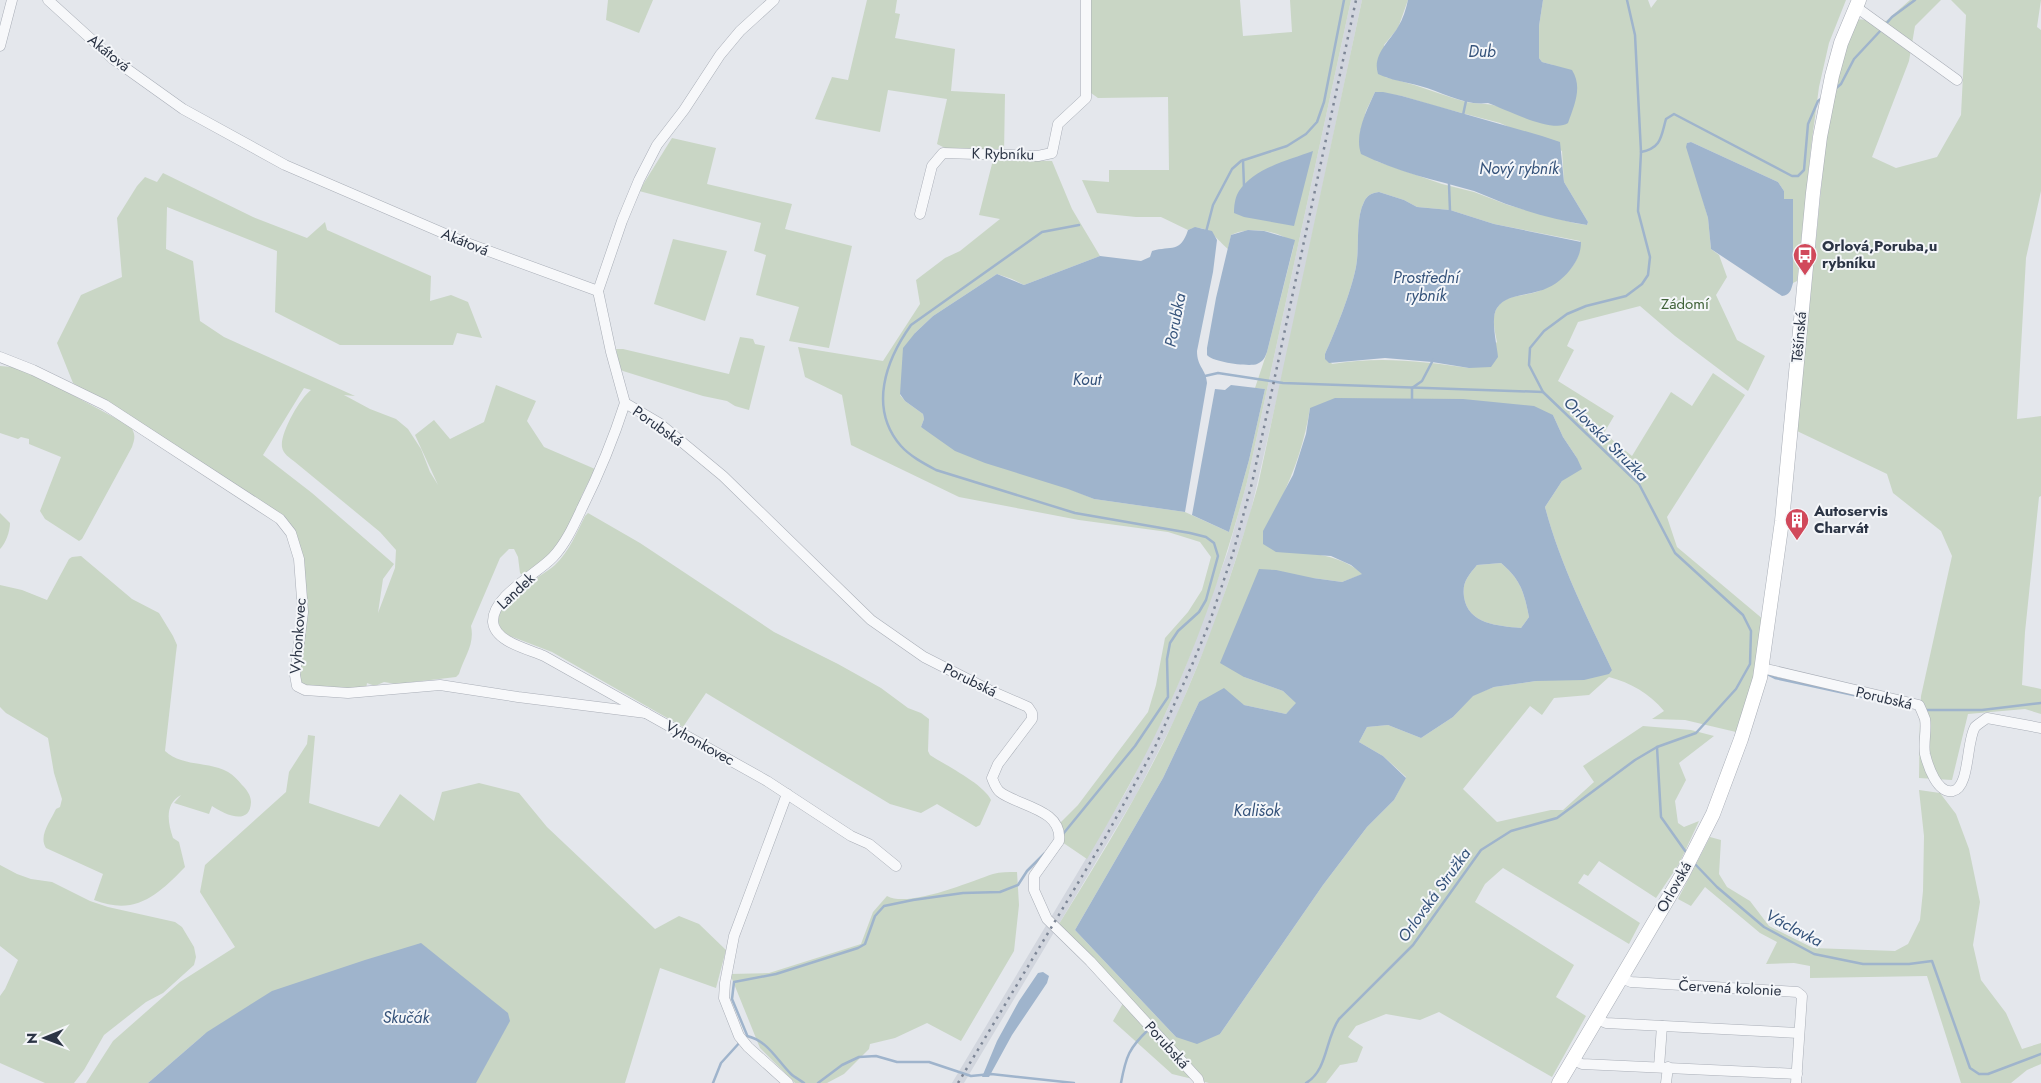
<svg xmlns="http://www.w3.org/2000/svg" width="2041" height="1083" viewBox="0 0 2041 1083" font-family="Jost,sans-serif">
<rect width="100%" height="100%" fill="#e4e7ec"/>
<polygon fill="#d2d6de" points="1351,0 1362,0 1283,372 1250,515 1214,626 1176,717 1136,795 964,1083 952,1083 1127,790 1166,712 1187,663 1228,551 1247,482"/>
<g fill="#c9d6c5" fill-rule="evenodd">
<polygon points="608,0 653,0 639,33 606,20"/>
<polygon points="867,0 897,0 895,13 900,14 895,38 955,49 951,91 1005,94 1004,154 949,150 937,144 947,99 888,90 880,132 815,119 832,77 848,80"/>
<path d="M1091,0H1240L1243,36L1292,32L1290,0H1351L1247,482C1226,561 1200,638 1166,712C1143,763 1115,811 1087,859L1062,842L1060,823L1078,805L1148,712L1156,685L1165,638L1188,612L1202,590L1211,557L1200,542L1168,532L1079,520L959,497L851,445L842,395L805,377L798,347L883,361L920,304L916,280L945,258L960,251L1000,219L979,215L993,160L1052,161L1072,209L1100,256L1024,285L1012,279L997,274L933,316L915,333L900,395L905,401L923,414L924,419L921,427L1094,499L1185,512L1229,532L1249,460L1265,389L1255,388L1267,352L1294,245C1283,230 1248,226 1231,235L1228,249C1215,238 1206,222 1188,230L1161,217H1136L1097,213L1082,180L1109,182V170H1169L1168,97L1098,98L1091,93Z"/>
<path d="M1362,0H1408L1398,28L1384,45L1385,77C1412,83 1436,93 1463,101C1476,105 1486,102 1500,107L1553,65L1542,62L1539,58V26L1543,0H1648L1651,8L1657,0H1846L1829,43L1819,87L1811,147L1797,281L1793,283V199H1784V191L1778,182L1691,142L1687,143L1708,218L1711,249L1719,255L1727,277L1716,295L1737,340L1765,356L1748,391L1675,336L1640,306L1578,322L1567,346L1574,350L1558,381L1614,416L1604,433L1632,456L1671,392L1692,406L1713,373L1745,395L1667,517L1677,547L1764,620L1752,685L1736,732L1685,720L1652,719L1664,711C1649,693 1631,683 1609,677L1589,695L1554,698L1542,715L1530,706L1463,789L1497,822L1551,810H1563L1594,782L1583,766L1643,726L1691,730L1714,736L1679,763L1686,780L1675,801L1678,823L1684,827L1699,821L1679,864L1656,898L1599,861L1588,876L1584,874L1578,883L1640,923L1629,944L1503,868L1485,884L1475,902L1574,965L1556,997L1586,1016L1552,1077L1439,1012L1420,1020L1386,1014L1356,1026L1348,1037L1363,1047L1357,1062L1340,1065L1326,1083H1209L1172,1074L1113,1021L1127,996L1059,924C1101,856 1143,788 1176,716C1210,641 1236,564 1258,485ZM1375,92L1402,96L1435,106L1500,123L1562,151L1564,182L1588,222L1587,225L1574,223L1508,205L1474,192L1442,184L1376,161L1360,133L1366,111ZM1379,192L1404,200L1417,207L1450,210L1494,224L1580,241C1582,265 1559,283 1539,291C1525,297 1506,293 1497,308C1491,317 1495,332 1497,342L1469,368C1423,361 1379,356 1332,364L1325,354C1336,330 1351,292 1356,267C1360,246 1355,220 1364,202C1367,195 1372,193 1379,192ZM1310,408L1553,415L1563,437L1577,458L1545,507C1560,564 1587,617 1612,670L1494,687L1473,695L1453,717L1421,738L1388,725L1367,727L1359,742L1383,756L1406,777L1394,800L1367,827L1323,885L1220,1034L1176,1037L1075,930L1163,778L1199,702L1244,705L1286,714L1297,703L1283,691L1244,677L1313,578L1342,582L1363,574C1346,560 1330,556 1308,553L1281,499C1295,470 1305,440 1310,408Z"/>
<polygon points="1910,0 1941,0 1915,26 1909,61 1872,157 1896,168 1937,157 1961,115 1966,15 1951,0 2041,0 2037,27 2041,30 2041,191 2026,258 2017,419 2041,416 2041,496 2039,497 2025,632 2022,685 2041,689 2041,714 2025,709 1968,714 1952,780 1919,778 1920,713 1921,696 1952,556 1941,531 1893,493 1887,474 1797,431 1826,139 1838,70 1854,19 1886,21"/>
<polygon points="672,138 716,148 707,184 792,204 785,229 852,246 829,348 789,341 799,307 756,295 766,255 754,251 761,223 639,191"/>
<path d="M163,173L253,217L307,238L325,222L327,230L431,276L430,301L451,295L468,302L482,338L457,333L453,345H340L275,312L277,251L167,207L166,249L193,261L200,321L224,337L355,396L344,395L370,409L396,419L408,429L421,449L430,472L438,485L415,435L434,420L450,439L484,422L496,385L536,401L527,421L544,447L595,469L581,497L583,498L554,554L524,577L520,573L518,557L514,549H509L500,558L471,626C475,645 464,657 459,674L456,677L396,684L384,682L375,686L367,683L366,689H337L300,684L297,681L305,618L292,526L73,383L57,343L81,295L122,277L117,218L137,186L145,177L157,182ZM304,388L311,390C300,398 280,433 282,447C283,454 290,458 295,462L380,532L396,550L395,568L378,613L383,579L394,564L312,493L263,455Z"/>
<polygon points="673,239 727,251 705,321 654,304"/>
<polygon points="740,337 753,339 755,344 765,346 749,410 735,406 727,401 703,396 623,371 620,369 616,349 623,349 729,374"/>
<path d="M0,366L12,367L30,372L130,426C136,434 135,438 132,447L82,539L79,541L45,519L40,511L61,457L29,444V439L21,437L18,439L0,433Z"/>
<path d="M0,513L10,523C10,531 6,543 0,549Z"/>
<path d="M588,513L640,543L774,632L838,664L881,688L908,708L921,713L929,719L928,751L930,755C945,765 984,784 991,800L980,825L976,827L937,804L921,813L890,804L706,693L683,727L552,652L505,634C478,606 540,579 555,565C569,552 577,532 585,516Z"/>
<path d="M81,556L132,599L159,613L173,636L177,645L176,653L165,751C182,767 209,761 228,772C233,775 238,780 242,785C246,789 251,795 251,802C250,827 224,814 212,806L209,814L174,803L181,795C164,804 168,823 173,838L179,842L185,867C157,896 135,916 94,900L103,874L46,848C38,836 51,820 56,809L60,807L62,799L54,773L48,738L6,713L0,707V585L22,590L47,600L69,559L72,557Z"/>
<path d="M1501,563C1521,580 1524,592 1529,617L1521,628C1498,626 1468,624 1464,597C1462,582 1468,576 1477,565Z"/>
<polygon points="308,735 315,736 309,803 379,827 400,794 434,821 442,792 479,783 519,793 547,827 655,929 679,916 699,924 726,950 716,988 660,968 625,1083 155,1083 207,1032 148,1083 86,1083 113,1041 180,982 235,947 200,892 205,865 286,792 289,772 307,744"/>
<polygon points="1919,790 1940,793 1956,814 1969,849 1980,902 1973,945 1981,980 2006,1013 2022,1049 2041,1043 2041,1064 2027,1070 2011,1083 1961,1083 1927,976 1810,978 1810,966 1794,963 1766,964 1777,942 1760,933 1705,887 1691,906 1678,899 1710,837 1721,840 1719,874 1727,887 1750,901 1769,926 1813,948 1895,951 1908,944 1920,920 1923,891 1924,836"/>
<polygon points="0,865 17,874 31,879 52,882 90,901 108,907 175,922 182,927 194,947 196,957 194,965 163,993 146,1002 104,1035 84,1070 74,1083 45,1083 0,1063 0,996 5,989 18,960 0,946"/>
<path d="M1017,872L1019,905L1014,951L961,1041L927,1023L895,1038L870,1044L869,1049L844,1074L827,1083H795L760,1048L730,974L769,973L861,944L873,912L887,896C909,908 969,882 993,874C1000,872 1009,872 1017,872Z"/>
</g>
<g fill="#9fb4cc" fill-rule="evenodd">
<path d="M1408,0H1543L1539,26V58L1542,62L1572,70C1583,87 1574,106 1568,123C1553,134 1505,109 1488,103C1464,106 1443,92 1420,86C1406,82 1390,80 1378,74C1372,55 1389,42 1398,27C1403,19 1406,9 1408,0Z"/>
<path d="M1375,92H1383L1402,96L1542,136L1560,142L1564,182L1588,222L1587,225C1560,221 1532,213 1506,204C1495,200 1485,195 1474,191C1435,180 1397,172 1361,154C1354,134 1367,110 1375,92Z"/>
<path d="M1691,142L1778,182L1784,191V199H1793V283C1791,290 1790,295 1782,296L1711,249L1708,218L1686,147L1687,143Z"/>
<path d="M1313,151L1294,226L1244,217L1234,213C1234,206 1235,197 1239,191C1254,168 1289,160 1313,151Z"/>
<path d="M1379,192L1404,200L1417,207L1450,210L1494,224L1581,242C1581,253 1577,261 1570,270C1562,280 1551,288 1539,291C1525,296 1506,294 1497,308C1490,318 1497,345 1498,357L1491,367L1469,368L1432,362L1385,358L1329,363L1325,359V354C1336,330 1351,292 1356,267C1360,246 1355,220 1364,202C1367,195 1372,193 1379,192Z"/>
<path d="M1195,227L1212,231L1217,240L1213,272L1197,351C1197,367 1206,369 1207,383L1185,512L1094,499L1068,489L985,463L955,451L921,427L924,419L923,414L905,401L900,394L903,348L915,333L933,316L997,274L1024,285L1100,256L1141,261L1150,257L1152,251C1172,245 1180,254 1188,230Z"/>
<path d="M1248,230L1264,231L1295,240L1267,352C1265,357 1264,361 1257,364C1249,367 1212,362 1207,355V348L1216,298L1231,235Z"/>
<polygon points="1231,385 1265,389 1249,460 1229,532 1192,515 1215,389 1225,390"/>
<path d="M1335,398L1463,399L1534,406L1553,415L1563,437L1577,458L1582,469L1562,481L1545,507C1560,564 1587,617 1612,670L1609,674L1584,680L1536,681L1494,687L1473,696L1453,717L1421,738L1388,725L1367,727L1359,742L1383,756L1406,778L1394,800L1367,827L1323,885L1220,1034L1197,1044L1176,1037L1075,930L1163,778L1199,702L1224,688L1244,705L1286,714L1296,703L1283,691L1244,677L1220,663L1259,569L1276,570L1313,578L1342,582L1362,574L1351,565L1331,556L1276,552L1263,544V531L1293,475L1306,434L1310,408ZM1501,563C1521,580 1524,592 1529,617L1521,628C1498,626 1468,624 1464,597C1462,582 1468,576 1477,565Z"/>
<polygon points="421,943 508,1013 510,1021 476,1083 148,1083 207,1032 272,991 365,960"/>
<polygon points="1043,972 1049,976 1047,983 1012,1035 989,1077 982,1077 997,1041 1019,1001 1038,973"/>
</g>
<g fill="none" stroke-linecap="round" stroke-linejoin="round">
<g stroke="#9fb4cc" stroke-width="2.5">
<polyline points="1885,25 1892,17 1915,0"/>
<polyline points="1835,89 1841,84 1854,59 1882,29"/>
<polyline points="1463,115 1466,101"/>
<path d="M1641,152C1662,148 1661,136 1666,119L1674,114L1792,176H1798L1804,170L1808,124L1818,101L1822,98"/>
<polyline points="1243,160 1244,186"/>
<polyline points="1449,184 1450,211"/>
<polyline points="1206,232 1213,205 1232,169 1241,161 1287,146 1306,134 1317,122 1324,102 1344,0"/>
<polyline points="1205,376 1218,373 1283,383 1543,392"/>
<polyline points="1412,399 1412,388 1422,381 1433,360"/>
<polyline points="1767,674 1775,678 1886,702"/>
<polyline points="1925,710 1982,710 2041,703"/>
<polyline points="1657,747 1661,817 1688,855"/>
<path d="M1063,834L1135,746L1168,697L1167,659L1170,643L1178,631L1199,612L1206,600L1218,556L1214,543L1206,537L1190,533L1075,513L936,470C923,463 910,456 901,446C868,408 886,360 911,325L1042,232L1079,225"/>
<polyline points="1694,863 1717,887 1764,927 1814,954 1863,964 1909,964 1932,961 1970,1068 1979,1074 1988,1074 2041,1054"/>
<polyline points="747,1035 732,999 734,982 776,974 858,948 865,944 875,916 884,906 913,900 963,893 1000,892 1018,885 1027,871 1045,853"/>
<path d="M747,1036C768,1041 776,1059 791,1074C794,1077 800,1080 804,1083"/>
<polyline points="713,1083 721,1063 741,1041"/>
<polyline points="818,1083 842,1065 859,1057 876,1056 897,1062 929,1062 971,1076 991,1074 1074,1083"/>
<path d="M1121,1083C1126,1056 1129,1048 1149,1029"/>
<path d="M1306,1083C1328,1070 1325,1039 1339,1019L1413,945L1481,850L1511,831L1557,818L1635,760L1657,747L1696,733L1736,689L1750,664L1751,631L1743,615L1675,553L1639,484L1543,392L1529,365L1530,348L1544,331L1567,314L1586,306L1626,296L1642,284L1648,275L1650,257L1638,211L1641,152L1635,35L1627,0"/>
</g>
<g stroke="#a9aeb7" stroke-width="11">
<g id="street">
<polyline points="48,0 113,59 183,109 285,165 464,242 598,291"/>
<polyline points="1856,7 1957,80"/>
<polyline points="0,46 12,0"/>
<polyline points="920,214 932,166 943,153 1038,156 1052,153 1058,124 1086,98 1086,0"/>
<path d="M598,291L611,352L625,403L659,423L723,476L871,620L924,657L989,690L1028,707L1032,713V719L998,764L992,778C994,783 996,789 1000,792C1018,806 1063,809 1059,841L1034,876V890L1047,919L1090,961L1198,1079L1199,1083"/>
<polyline points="598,291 622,221 639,180 657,145 684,110 720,55 740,31 774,0"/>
<polyline points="0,357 33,370 105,405 280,519 291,533 299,559 303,612 295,675 297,686 305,690 348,693 440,685 518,697 646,713"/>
<path d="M625,403C613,440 599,474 582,508C574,525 566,543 553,557C537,574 492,596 493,622C495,642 528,649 544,656L767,781L851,836L869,844L896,866"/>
<path d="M1762,668L1919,705C1921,709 1923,714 1925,719C1927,730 1923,743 1925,754C1928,766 1937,794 1953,791C1970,787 1966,742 1975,727C1978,724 1983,721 1987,718L2041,728"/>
<polyline points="787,794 734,936 725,983 724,998 739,1036 748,1047 788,1083"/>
<polyline points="1621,978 1631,982 1797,992 1802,996 1796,1083"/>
<polyline points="1597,1019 1606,1023 1799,1033"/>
<polyline points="1573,1060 1582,1064 1797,1074"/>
<polyline points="1659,1067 1662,1026"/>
<polyline points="1666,1083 1668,1067"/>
</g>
</g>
<g stroke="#a9aeb7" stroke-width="15">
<polyline id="secondary" points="1559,1083 1682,875 1713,814 1741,739 1760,678 1782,521 1813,193 1820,137 1832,76 1841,43 1859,0"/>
</g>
<use href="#street" stroke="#f7f8fa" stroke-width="10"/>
<use href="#secondary" stroke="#fff" stroke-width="14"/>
<polyline stroke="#7d8696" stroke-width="2.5" stroke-dasharray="2.5 5" stroke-linecap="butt" points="958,1083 1105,838 1155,747 1192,665 1209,624 1233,553 1252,483 1356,0"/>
</g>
<defs>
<g id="bus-pin" transform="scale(1.25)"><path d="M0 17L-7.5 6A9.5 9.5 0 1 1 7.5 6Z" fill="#d1495b" stroke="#f4f6f9"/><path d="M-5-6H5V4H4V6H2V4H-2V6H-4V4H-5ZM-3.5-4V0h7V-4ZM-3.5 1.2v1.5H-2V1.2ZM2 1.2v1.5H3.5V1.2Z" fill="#fff"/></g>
<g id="building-pin" transform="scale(1.25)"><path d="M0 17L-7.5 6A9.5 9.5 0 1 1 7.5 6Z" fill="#d1495b" stroke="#f4f6f9"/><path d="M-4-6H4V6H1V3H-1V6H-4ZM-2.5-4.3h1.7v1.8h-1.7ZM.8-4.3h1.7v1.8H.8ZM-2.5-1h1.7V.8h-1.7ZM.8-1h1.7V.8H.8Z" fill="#fff"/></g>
</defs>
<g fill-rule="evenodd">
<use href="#bus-pin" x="1805" y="255"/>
<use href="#building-pin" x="1797" y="520"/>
</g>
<g text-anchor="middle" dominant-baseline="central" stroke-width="4" stroke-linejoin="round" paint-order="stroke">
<g font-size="15" fill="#2b3445" stroke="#f4f6f9">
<text transform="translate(109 53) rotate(39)">Akátová</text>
<text transform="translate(1003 154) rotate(1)">K Rybníku</text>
<text transform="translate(465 242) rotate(22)">Akátová</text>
<text transform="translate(1799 337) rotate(-85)">Těšínská</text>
<text transform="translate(658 426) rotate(35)">Porubská</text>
<text transform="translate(516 591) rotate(-43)">Landek</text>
<text transform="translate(298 636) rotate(-86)">Vyhonkovec</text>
<text transform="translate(970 680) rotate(26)">Porubská</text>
<text transform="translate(1884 698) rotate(13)">Porubská</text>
<text transform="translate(700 743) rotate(29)">Vyhonkovec</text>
<text transform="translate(1674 887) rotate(-61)">Orlovská</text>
<text transform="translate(1730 988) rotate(3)">Červená kolonie</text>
<text transform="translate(1167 1045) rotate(48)">Porubská</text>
</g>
<g font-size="15" font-weight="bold" fill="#2b3445" stroke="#f4f6f9" text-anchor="start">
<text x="1822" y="246">Orlová,Poruba,u<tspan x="1822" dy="17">rybníku</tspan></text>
<text x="1814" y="511">Autoservis<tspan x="1814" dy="17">Charvát</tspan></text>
</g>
<g font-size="15" fill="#3f6138" stroke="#f4f6f9">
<text x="1685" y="304">Zádomí</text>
</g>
<g font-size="16" font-style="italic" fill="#34527a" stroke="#f4f6f9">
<text x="1482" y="51">Dub</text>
<text x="1519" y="168">Nový rybník</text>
<text x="1426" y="277">Prostřední<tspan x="1426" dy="18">rybník</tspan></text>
<text transform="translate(1175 320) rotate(-79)">Porubka</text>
<text x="1087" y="379">Kout</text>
<text transform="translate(1606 439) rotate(45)">Orlovská Stružka</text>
<text x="1257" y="810">Kališok</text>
<text transform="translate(1434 895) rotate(-54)">Orlovská Stružka</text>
<text transform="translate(1794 928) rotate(28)">Václavka</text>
<text x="406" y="1017">Skučák</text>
</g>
</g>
<g transform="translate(45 1038) rotate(269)" stroke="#f4f6f9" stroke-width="4" paint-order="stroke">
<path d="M0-4L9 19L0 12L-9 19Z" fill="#2b3445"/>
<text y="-8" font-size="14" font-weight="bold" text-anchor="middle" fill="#2b3445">N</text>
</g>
</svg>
